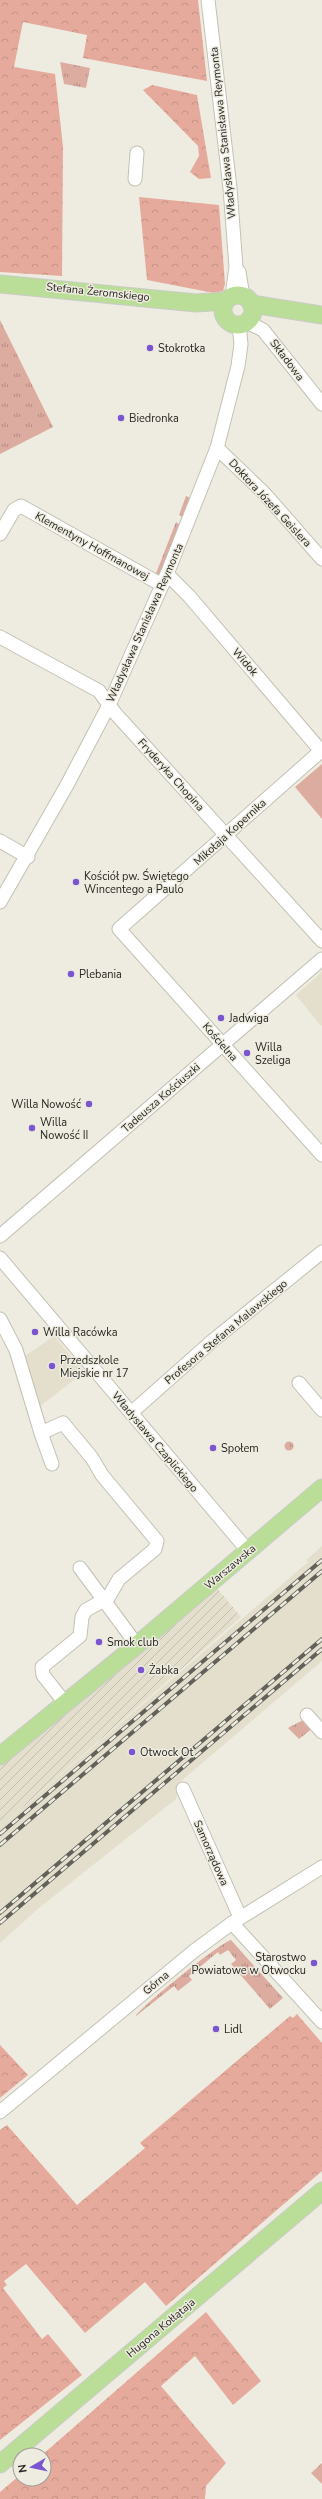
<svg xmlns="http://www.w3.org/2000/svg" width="322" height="2499" viewBox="0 0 322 2499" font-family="'Nunito Sans',sans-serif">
<defs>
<pattern id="industrial-furrows" width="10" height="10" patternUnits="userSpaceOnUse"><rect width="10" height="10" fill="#e3dfcc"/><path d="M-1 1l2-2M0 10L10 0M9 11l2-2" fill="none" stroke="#c3bfaf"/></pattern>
<pattern id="grass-tufts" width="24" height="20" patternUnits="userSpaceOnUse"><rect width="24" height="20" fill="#ddaca1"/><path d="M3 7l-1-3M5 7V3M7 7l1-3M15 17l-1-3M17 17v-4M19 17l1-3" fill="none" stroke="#b38c83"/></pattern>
<pattern id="forest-crowns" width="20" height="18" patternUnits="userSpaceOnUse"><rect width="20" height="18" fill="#e6aa9d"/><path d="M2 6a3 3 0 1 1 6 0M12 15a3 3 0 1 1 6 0" fill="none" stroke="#c59287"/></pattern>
</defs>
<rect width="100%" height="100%" fill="#eeece0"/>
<g fill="#e3dfcc">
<polygon points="322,972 322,1025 321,1026 296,995"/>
<polygon points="54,1336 84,1372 39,1407 24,1357"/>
<polygon points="322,1546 322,1661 180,1782 176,1799 39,1908 0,1943 0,1827 308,1562 306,1560"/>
</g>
<polygon fill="url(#industrial-furrows)" points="216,1587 241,1617 0,1827 0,1761"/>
<g fill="url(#grass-tufts)">
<polygon points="60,62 90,68 86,88 64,84"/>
<polygon points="0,320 53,427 0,454"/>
<polygon points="186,496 190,498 185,516 182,517 179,515"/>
<polygon points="176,522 181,526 161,573 155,576"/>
<circle cx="289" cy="1446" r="4.5"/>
<polygon points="305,1719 313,1728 299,1739 288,1728"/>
<path d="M231,1940L283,1998L270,2009L231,1964L236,1960L228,1950L220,1955L218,1952L189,1976L192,1980L178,1991L174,1986L136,2016C138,2009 222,1941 231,1940Z"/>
<polygon points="322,2463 322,2484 311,2473"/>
</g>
<g fill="url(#forest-crowns)">
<polygon points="0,0 198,0 207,81 83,58 87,35 23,22 14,67 55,74 63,147 62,276 0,272"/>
<polygon points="152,85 197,95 211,178 199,179 190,172 199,156 198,146 143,90"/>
<polygon points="139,197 219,205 225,284 223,291 214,293 147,280"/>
<polygon points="297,2014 322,2043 322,2171 166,2306 145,2282 85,2333 26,2264 4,2281 7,2285 3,2288 42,2339 48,2334 82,2375 0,2440 0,2130 7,2125 77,2205 145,2148 140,2143 290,2016 293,2018"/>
<polygon points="0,2045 28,2075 0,2098"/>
<polygon points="206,2312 261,2381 233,2405 195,2356 161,2386 226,2463 206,2486 205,2499 0,2499 0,2492 20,2475 20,2479 44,2479 44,2455 42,2455"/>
</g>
<polygon fill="#ddaca1" points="322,764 322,819 295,787"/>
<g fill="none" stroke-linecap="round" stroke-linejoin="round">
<g stroke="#c3c1b5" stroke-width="15">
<g id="minor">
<polyline points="208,0 230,188 236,267 232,296"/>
<polyline points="135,179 137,153"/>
<polyline points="239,272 243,296"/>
<polyline points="247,322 263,330 322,404"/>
<polyline points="217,448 264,493 322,559"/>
<polyline points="0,534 14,510 21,506 162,585"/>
<polyline points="167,574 189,596 321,751"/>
<polyline points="0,637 99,691 115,713 322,941"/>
<polyline points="322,750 119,929 322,1155"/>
<polyline points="0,841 28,857"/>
<polyline points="0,902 67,785 109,705 167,574 217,448 238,366 241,344 239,325"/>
<polyline points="0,1236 322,959"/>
<polyline points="0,1258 249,1552"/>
<polyline points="0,1319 16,1350 41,1433 63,1423 92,1458 102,1475 157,1541 155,1549 119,1579 108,1598 86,1610 82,1617 80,1636 42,1667 43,1675 65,1703"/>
<polyline points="299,1383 322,1410"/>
<polyline points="131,1413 211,1342 322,1252"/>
<polyline points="41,1433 52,1464"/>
<polyline points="80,1568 137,1645"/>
<polyline points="307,1715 322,1732"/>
<polyline points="183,1789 240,1917"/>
<polyline points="232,1923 322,2022"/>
<polyline points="0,2112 194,1951 232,1923 322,1867"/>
</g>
</g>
<g stroke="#cbcbca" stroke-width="19">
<g id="major">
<polyline points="0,284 196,303 226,301"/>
<circle cx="238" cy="310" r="15"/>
<polyline points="251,304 322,315"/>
<polyline points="0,1756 137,1645 322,1488"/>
<polyline points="0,2464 322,2191"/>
</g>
</g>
<use href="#minor" stroke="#fff" stroke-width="13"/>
<use href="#major" stroke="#badd97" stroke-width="17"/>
<g stroke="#62615a" stroke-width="4">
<g id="rail">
<polyline points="0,1834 322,1560"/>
<polyline points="0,1845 322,1571"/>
<polyline points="0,1913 322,1639"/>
<polyline points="0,1923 322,1649"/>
</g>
</g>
<use href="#rail" stroke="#eeece0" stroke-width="2.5" stroke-dasharray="8" stroke-linecap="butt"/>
</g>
<g fill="#7a55cf" stroke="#eeece0" stroke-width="1.5">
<circle cx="150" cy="348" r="4"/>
<circle cx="121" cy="418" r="4"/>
<circle cx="76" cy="882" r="4"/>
<circle cx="71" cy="974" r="4"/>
<circle cx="221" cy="1018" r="4"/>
<circle cx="247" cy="1053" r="4"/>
<circle cx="89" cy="1104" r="4"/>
<circle cx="32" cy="1128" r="4"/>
<circle cx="35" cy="1332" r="4"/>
<circle cx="52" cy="1366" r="4"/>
<circle cx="213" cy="1448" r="4"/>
<circle cx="99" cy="1642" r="4"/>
<circle cx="141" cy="1670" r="4"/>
<circle cx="132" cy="1752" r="4"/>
<circle cx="314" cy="1963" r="4"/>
<circle cx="216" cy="2029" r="4"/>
</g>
<g text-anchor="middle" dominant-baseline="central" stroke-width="3" stroke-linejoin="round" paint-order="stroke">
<g font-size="11" fill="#272621" stroke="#eeece0">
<text transform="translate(223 133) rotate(-96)">Władysława Stanisława Reymonta</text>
<text transform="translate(98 292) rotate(6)">Stefana Żeromskiego</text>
<text transform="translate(287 360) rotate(53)">Składowa</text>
<text transform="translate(270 503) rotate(47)">Doktora Józefa Geislera</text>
<text transform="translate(92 546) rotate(29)">Klementyny Hoffmanowej</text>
<text transform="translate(145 623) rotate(-66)">Władysława Stanisława Reymonta</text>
<text transform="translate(245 662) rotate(49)">Widok</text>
<text transform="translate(171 775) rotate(48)">Fryderyka Chopina</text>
<text transform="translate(230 832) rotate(-42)">Mikołaja Kopernika</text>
<text transform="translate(220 1042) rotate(49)">Kościelna</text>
<text transform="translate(161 1098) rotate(-41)">Tadeusza Kościuszki</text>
<text transform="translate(226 1332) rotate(-40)">Profesora Stefana Malawskiego</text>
<text transform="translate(155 1442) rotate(50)">Władysława Czaplickiego</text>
<text transform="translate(230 1567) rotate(-40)">Warszawska</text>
<text transform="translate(211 1853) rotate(66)">Samorządowa</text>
<text transform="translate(156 1983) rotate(-40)">Górna</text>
<text transform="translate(161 2328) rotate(-40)">Hugona Kołłątaja</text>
</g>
<g font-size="11" fill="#272621" stroke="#eeece0" text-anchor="start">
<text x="158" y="348">Stokrotka</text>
<text x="129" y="418">Biedronka</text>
<text x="84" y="876">Kościół pw. Świętego<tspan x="84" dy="13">Wincentego a Paulo</tspan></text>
<text x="79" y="974">Plebania</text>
<text x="229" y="1018">Jadwiga</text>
<text x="255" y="1047">Willa<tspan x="255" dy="13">Szeliga</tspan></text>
<text x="81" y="1104" text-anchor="end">Willa Nowość</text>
<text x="40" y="1122">Willa<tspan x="40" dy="13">Nowość II</tspan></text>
<text x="43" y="1332">Willa Racówka</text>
<text x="60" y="1360">Przedszkole<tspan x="60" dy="13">Miejskie nr 17</tspan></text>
<text x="221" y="1448">Społem</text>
<text x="107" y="1642">Smok club</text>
<text x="149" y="1670">Żabka</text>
<text x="140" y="1752">Otwock Ot</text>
<text x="306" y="1957" text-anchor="end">Starostwo<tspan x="306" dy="13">Powiatowe w Otwocku</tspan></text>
<text x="224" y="2029">Lidl</text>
</g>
</g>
<g transform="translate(32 2467) rotate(261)"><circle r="19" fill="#eeece0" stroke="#9e9d94"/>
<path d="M0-3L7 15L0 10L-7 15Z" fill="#7a55cf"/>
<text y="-6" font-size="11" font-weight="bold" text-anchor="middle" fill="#272621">N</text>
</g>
</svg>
